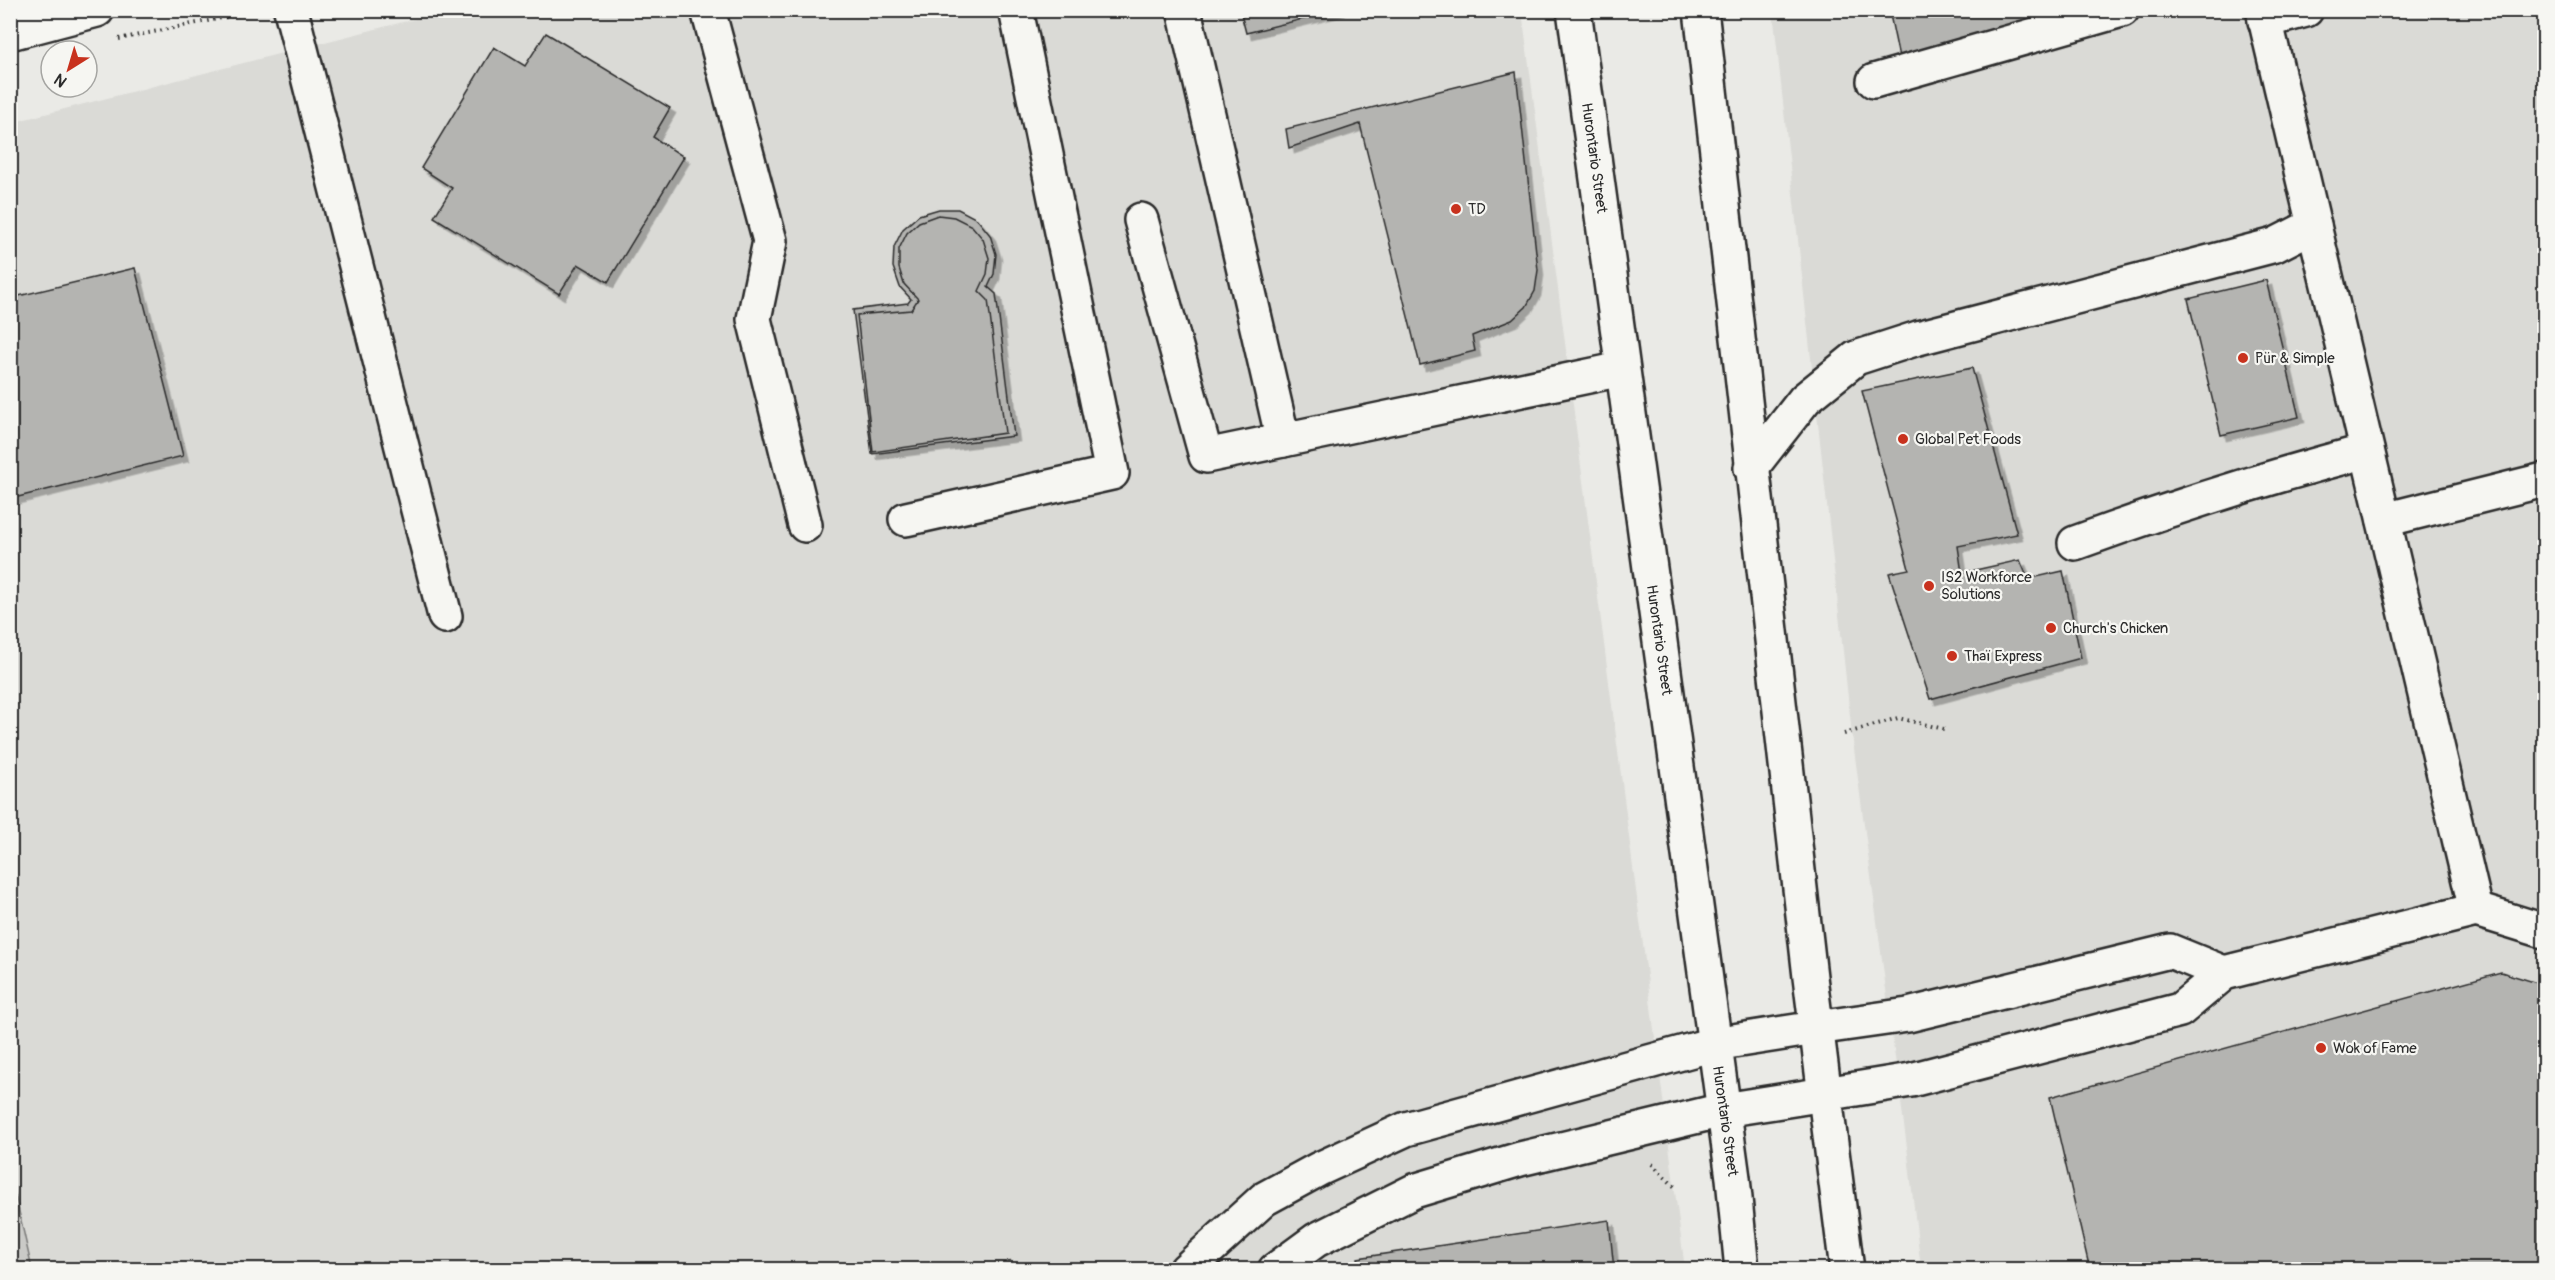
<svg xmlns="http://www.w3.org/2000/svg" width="2555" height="1280" viewBox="0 0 2555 1280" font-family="Pangolin,sans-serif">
<defs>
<filter id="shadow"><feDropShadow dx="5.5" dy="5.5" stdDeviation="0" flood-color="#0004"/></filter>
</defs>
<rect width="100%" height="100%" fill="#eaeae6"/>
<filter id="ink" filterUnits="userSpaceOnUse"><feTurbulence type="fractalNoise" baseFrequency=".0167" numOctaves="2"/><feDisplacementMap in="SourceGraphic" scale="12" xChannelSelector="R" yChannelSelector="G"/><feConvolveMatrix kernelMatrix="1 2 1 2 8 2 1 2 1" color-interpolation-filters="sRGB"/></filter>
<g filter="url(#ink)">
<g fill="#dadad6">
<polygon points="446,11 1522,11 1685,1269 32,1269 10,1175 10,123"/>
<polygon points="1773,11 2544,11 2544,1269 1921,1269 1908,1155 1852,734"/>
</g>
<polygon fill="#cacac7" stroke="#7a7a79" stroke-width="1.5" points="10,1176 11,1176 32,1269 11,1269"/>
<g fill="#b4b4b1" stroke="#2b2b2b" stroke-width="1.5" filter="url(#shadow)">
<polygon points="1240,10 1340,10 1246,33"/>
<polygon points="1889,10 2114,10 1900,62"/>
<polygon points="546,33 670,108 653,137 684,157 608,282 578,264 559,294 434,217 452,188 421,168 494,47 525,66"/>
<polygon points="1516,72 1538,270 1535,291 1526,307 1512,320 1472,336 1475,351 1420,365 1360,124 1289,148 1286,129"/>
<polygon points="939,209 958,209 977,219 990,235 996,254 994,274 988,287 996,294 1014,436 872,454 853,310 908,303 911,299 900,287 893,267 894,247 903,229 919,215"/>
<polygon points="938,215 954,217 972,226 983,239 989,258 987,274 979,291 988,300 1005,433 873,452 857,315 911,310 918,299 904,284 899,268 899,249 907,233 919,222"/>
<polygon points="135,268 183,456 10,499 10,298"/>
<polygon points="2266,280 2299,417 2221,435 2188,299"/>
<polygon points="1972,368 2017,534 1958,546 1962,573 2020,560 2028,579 2063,571 2081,658 1930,699 1889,573 1909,569 1862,391"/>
<polygon points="2501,972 2544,985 2544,1270 2090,1270 2050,1097"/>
<polygon points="1609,1220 1614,1270 1359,1270 1358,1258"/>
</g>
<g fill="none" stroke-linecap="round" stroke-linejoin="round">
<g stroke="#2b2b2b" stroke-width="38">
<g id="minor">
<polyline points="291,10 445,616"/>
<polyline points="708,10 770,241 754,319 805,525"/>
<polyline points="1184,10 1283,440 1622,369"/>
<polyline points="2263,10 2476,910"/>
<polyline points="2265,21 2306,10"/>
<polyline points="10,33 97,10"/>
<polyline points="1874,81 2122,10"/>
<polyline points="1141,220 1206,456 1283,440"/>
<polyline points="1751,468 1805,399 1856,358 1918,338 2275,245 2314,225"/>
<polyline points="906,519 1112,473 1016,10"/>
<polyline points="2384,520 2544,480"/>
<path d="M2075,543C2171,508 2268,477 2367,451"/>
<polyline points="1816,1028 1908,1015 2170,951 2224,973"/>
<polyline points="1825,1094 1911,1080 2180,1010 2224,973 2476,910 2544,931"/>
<polyline points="1186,1270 1264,1199 1319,1169 1406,1129 1714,1044"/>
<polyline points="1275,1270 1316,1240 1414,1191 1520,1159 1723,1110"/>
</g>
</g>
<g stroke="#2b2b2b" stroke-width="38">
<g id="major">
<polyline points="1574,10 1733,1178 1742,1270"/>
<polyline points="1701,10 1810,977 1847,1270"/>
<polyline points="1714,1044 1816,1028"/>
<polyline points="1723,1110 1825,1094"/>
</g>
</g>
<g stroke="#2b2b2b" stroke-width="4" stroke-dasharray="1.5 4.5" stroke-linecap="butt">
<polyline points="119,39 256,11"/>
<polyline points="1844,734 1898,718 1944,729"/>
<polyline points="1652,1164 1675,1187"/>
<polyline points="1009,1260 1010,1270"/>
</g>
<use href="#minor" stroke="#f6f6f2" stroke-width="33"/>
<use href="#major" stroke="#f6f6f2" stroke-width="33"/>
</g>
</g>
<g fill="#c8321e" stroke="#f6f6f2" stroke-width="2">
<circle cx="1456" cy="209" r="6"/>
<circle cx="2243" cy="358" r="6"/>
<circle cx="1903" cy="439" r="6"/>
<circle cx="1929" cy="586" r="6"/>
<circle cx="2051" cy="628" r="6"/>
<circle cx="1952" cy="656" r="6"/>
<circle cx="2321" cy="1048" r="6"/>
</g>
<g text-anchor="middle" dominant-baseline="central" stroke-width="4.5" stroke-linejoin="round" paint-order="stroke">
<g font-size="15" fill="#2b2b2b" stroke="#f6f6f2">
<text transform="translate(1594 158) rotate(82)">Hurontario Street</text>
<text transform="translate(1659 640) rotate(82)">Hurontario Street</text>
<text transform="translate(1725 1121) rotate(82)">Hurontario Street</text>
</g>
<g font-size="15" fill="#2b2b2b" stroke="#f6f6f2" text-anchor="start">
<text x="1468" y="209">TD</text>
<text x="2255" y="358">Pür &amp; Simple</text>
<text x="1915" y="439">Global Pet Foods</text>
<text x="1941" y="577">IS2 Workforce<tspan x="1941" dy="17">Solutions</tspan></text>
<text x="2063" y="628">Church's Chicken</text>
<text x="1964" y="656">Thaï Express</text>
<text x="2333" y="1048">Wok of Fame</text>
</g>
</g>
<rect width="2555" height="1280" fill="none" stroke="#f6f6f2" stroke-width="36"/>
<rect x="18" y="18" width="2519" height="1244" fill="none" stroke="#2b2b2b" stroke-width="2" filter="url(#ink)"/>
<g transform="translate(69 69) rotate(217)"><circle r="28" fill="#f6f6f2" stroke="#a5a5a2" stroke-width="1.5"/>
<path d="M0-4.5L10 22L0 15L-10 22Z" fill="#c8321e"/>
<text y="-9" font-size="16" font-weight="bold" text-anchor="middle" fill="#2b2b2b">N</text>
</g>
</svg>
